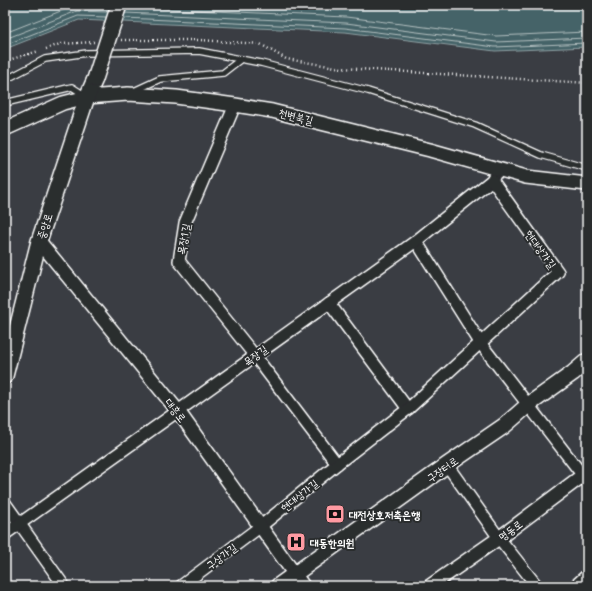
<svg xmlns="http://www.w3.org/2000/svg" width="592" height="591" viewBox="0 0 592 591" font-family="Mali,'Poor Story',sans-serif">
<rect width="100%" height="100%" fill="#3a3d43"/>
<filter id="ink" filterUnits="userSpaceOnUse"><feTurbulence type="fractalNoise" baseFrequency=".025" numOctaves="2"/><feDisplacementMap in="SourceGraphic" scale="8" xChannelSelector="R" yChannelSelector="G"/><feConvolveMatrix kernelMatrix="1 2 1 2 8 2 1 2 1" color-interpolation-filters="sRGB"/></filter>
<g filter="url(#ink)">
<polygon fill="#456367" stroke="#8fa1a4" points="5,5 587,5 587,47 495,51 345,32 79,20 5,49"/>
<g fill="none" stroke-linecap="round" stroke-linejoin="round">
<g stroke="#b5c1c2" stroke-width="1">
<polyline points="127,7 346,17 496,36 587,32"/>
<polyline points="125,13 346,23 496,42 587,38"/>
<polyline points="124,18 345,28 495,47 587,43"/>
<polyline points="5,33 76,5"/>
<polyline points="5,39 77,11 108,12"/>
<polyline points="5,45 78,16 106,17"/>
</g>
<g stroke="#fff" stroke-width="8">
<g id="service">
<polyline points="5,80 45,59 87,53 199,51 261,63 368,91 475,125 541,155 587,168"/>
<polyline points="134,91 160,79 223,73 241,59"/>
<polyline points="5,103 72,87 86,96"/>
</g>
</g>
<g stroke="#fff" stroke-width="14">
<g id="minor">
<polyline points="235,105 185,223 179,261 255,356 337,464"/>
<polyline points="416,241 481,344 587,481"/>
<polyline points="329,303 408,409"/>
<polyline points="447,465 499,538 537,586"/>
<polyline points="5,503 64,586"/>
<polyline points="5,534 178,411 416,241 492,180 498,169"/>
<polyline points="181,586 261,526 337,464 408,409 558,272 492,180"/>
<polyline points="575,586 587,575"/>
</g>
</g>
<g stroke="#fff" stroke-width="16">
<g id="tertiary">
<polyline points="5,129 63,103 87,97 128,94 176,97 235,105 272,111 430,150 526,177 587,184"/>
<polyline points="39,241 178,411 303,586"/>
<polyline points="430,586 499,538 582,476 587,471"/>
</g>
</g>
<g stroke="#fff" stroke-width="18">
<g id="secondary">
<polyline points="5,376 39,241 87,97 95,79"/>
<polyline points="278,586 447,465 504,426 528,405 573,373 587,361"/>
</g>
</g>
<g stroke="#fff" stroke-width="2.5" stroke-dasharray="1 3" stroke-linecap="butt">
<polyline points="121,40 200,40 260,44 286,59 342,68 587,83"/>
<polyline points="46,49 60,44 94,42"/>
<polyline points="5,61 39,51"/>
</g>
<use href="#service" stroke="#2a2d2e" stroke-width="5.5"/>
<use href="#minor" stroke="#2a2d2e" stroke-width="11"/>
<use href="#tertiary" stroke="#2a2d2e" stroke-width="13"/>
<use href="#secondary" stroke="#2a2d2e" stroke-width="15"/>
<g stroke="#fff" stroke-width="18" stroke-linecap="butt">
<polyline id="secondary-bridge" points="95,79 119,5"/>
</g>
<use href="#secondary-bridge" stroke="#2a2d2e" stroke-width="15"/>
</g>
</g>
<defs>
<g id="bank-square" transform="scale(1)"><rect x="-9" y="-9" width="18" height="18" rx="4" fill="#ff9aa2" stroke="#2a2d2e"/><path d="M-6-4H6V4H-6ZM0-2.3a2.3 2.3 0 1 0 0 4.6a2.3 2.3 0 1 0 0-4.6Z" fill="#111"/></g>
<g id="hospital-square" transform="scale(1)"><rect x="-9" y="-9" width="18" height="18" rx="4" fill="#ff9aa2" stroke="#2a2d2e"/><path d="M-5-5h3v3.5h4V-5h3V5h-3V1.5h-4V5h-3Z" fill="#111"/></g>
</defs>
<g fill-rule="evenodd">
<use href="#bank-square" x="335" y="514"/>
<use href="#hospital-square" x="296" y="542"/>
</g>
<g text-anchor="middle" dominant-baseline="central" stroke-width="4" stroke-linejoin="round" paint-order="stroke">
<g font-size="11" fill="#fff" stroke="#2a2d2e">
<text transform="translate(296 116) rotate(14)">천변북길</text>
<text transform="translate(44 226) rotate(-72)">중앙로</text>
<text transform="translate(183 239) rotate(-79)">목장1길</text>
<text transform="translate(541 249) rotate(54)">현대상가길</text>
<text transform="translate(255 355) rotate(-36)">목장길</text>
<text transform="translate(176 410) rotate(52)">대흥로</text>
<text transform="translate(442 469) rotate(-35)">구장터로</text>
<text transform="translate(299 495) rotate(-39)">현대상가길</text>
<text transform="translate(510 530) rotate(-37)">명동로</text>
<text transform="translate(221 556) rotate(-37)">구상가길</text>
</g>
<g font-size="11" font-weight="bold" fill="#fff" stroke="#2a2d2e" text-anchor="start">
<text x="349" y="514">대전상호저축은행</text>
<text x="310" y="542">대동한의원</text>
</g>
</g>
<rect width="592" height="591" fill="none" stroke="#2a2d2e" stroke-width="20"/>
<rect x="10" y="10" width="572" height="571" fill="none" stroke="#fff" stroke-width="1.5" filter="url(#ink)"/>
</svg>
